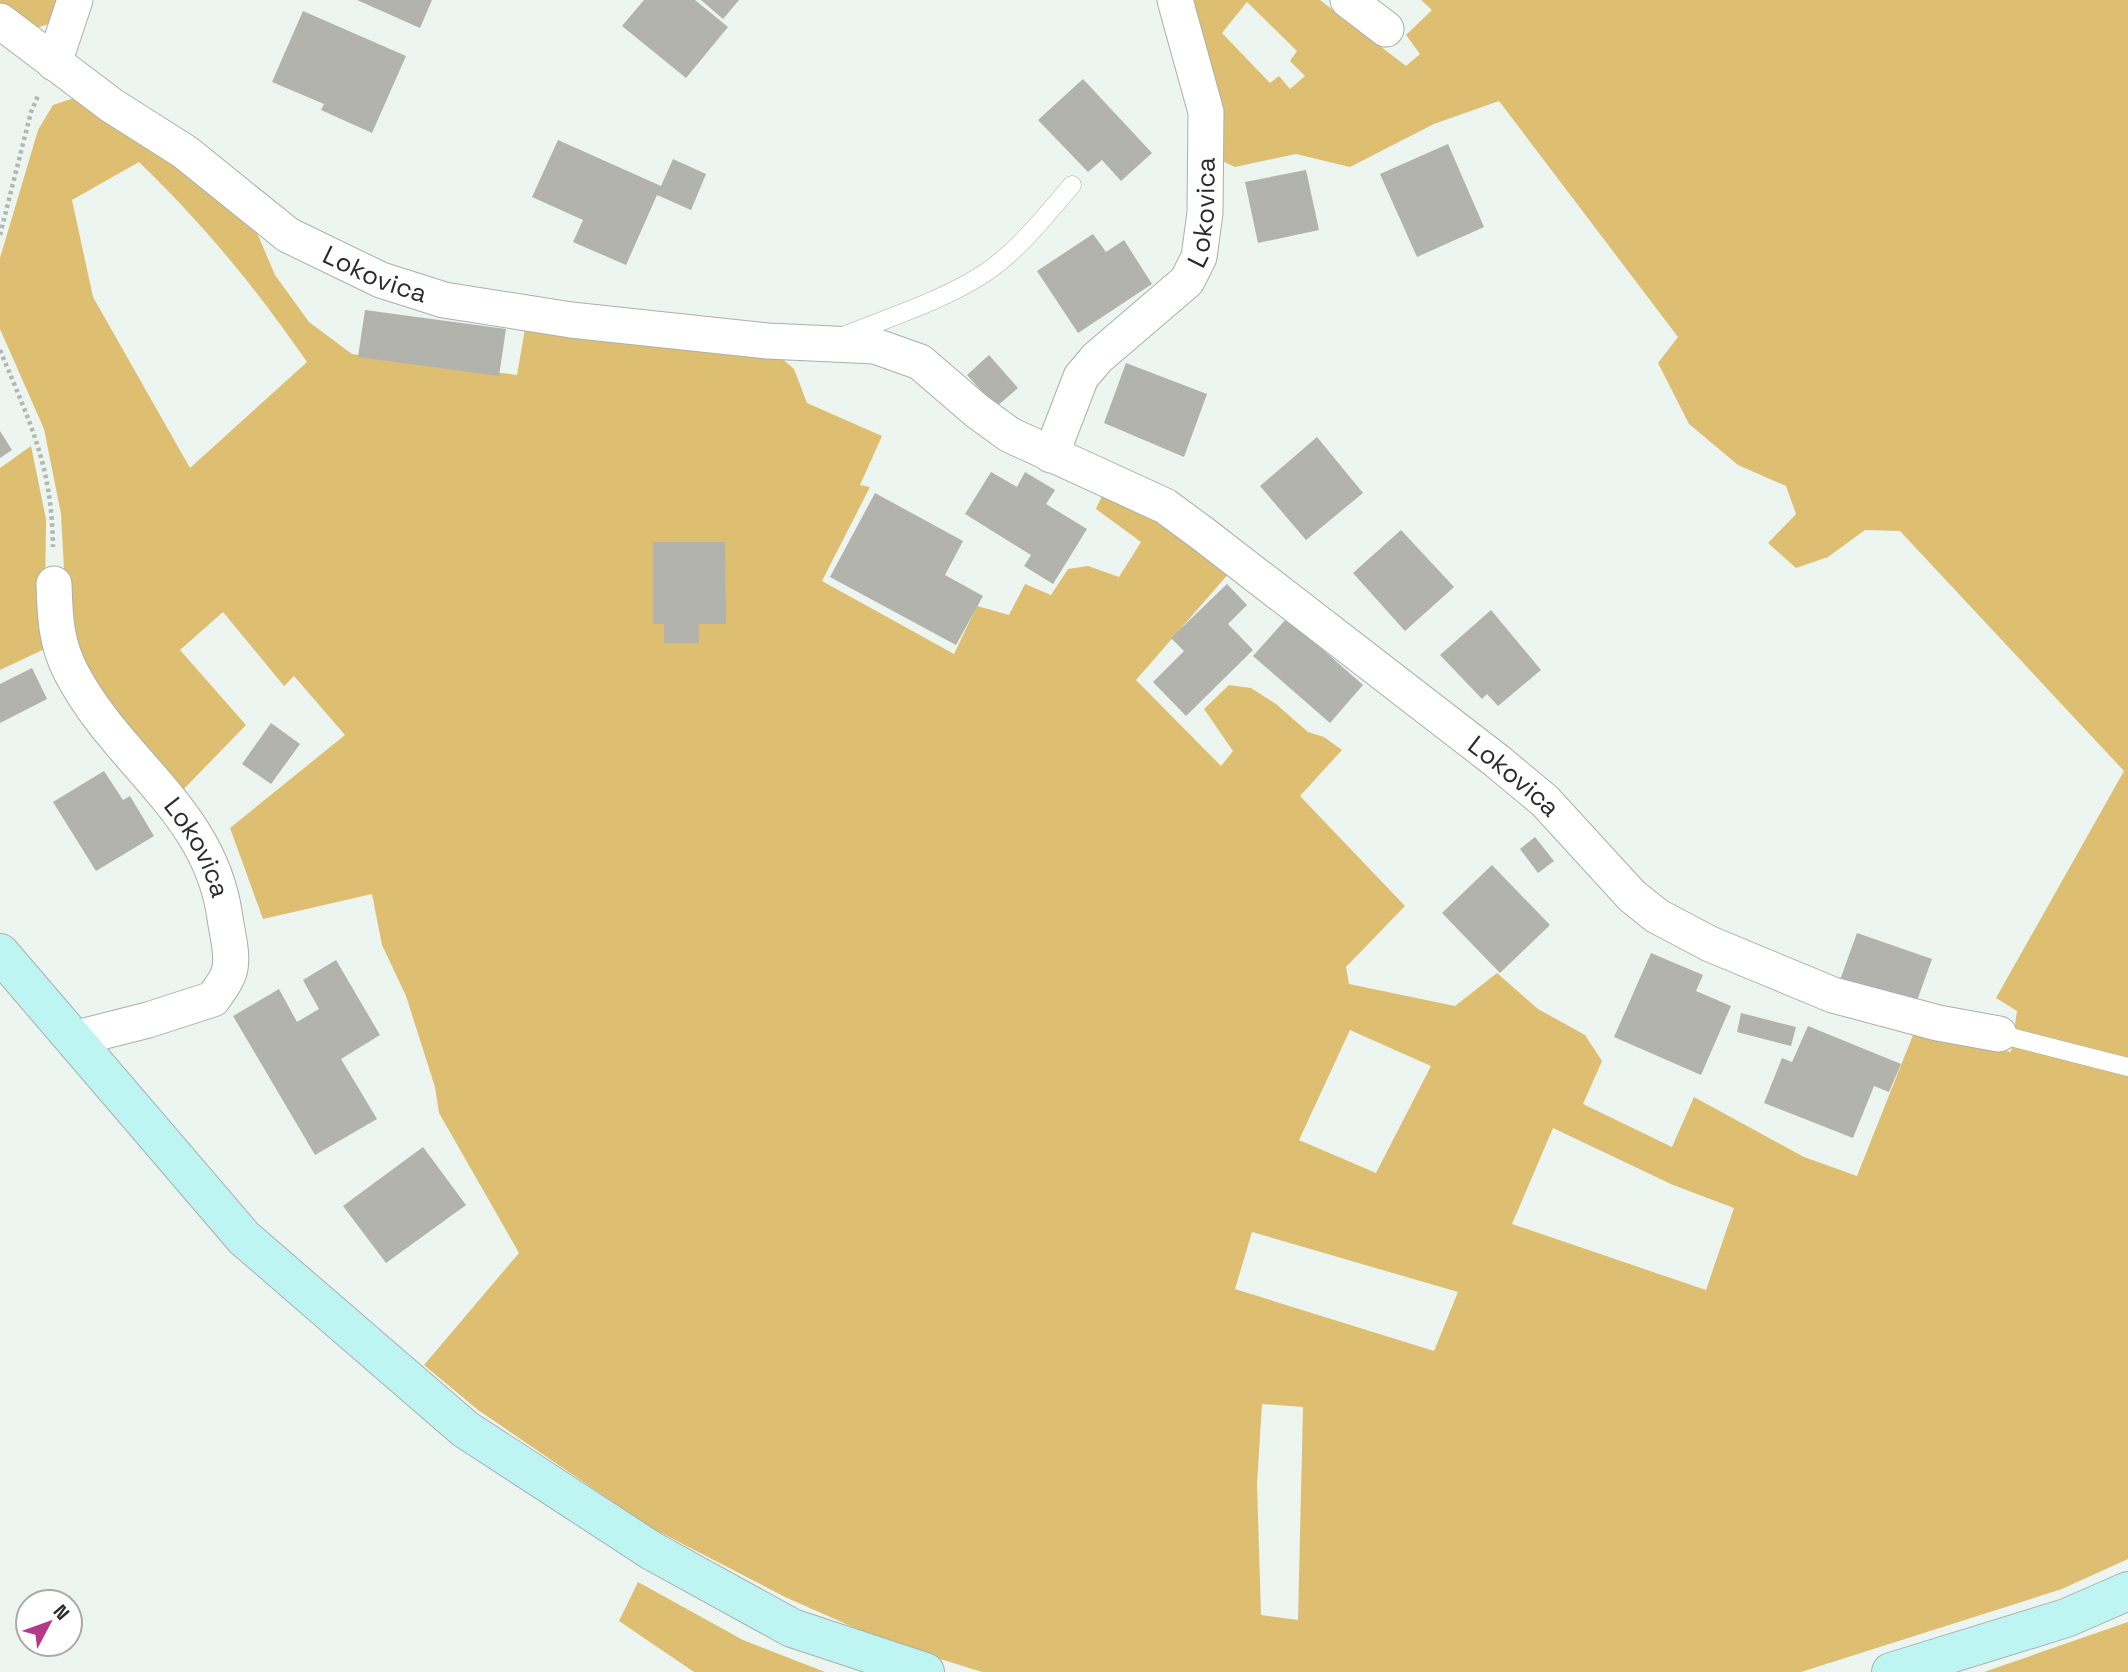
<svg xmlns="http://www.w3.org/2000/svg" width="2128" height="1672" viewBox="0 0 2128 1672" font-family="'Space Grotesk',sans-serif">
<rect width="100%" height="100%" fill="#edf5f0"/>
<g fill="#debf72" fill-rule="evenodd">
<polygon points="0,0 67,0 55,22 27,31 0,7"/>
<path d="M1187,0H1320L1406,66L1420,54L1406,35L1432,10L1421,0H2128V1559L2062,1589L1801,1672H982L889,1643L785,1597L648,1526L478,1410L424,1365L519,1253L439,1113L435,1087L406,996L382,945L372,894L263,919L230,828L345,735L294,676L284,686L223,612L180,650L246,725L178,795L83,683L66,606L61,514L44,429L0,329V258L38,130L53,105L74,98L164,153L255,228L275,275L309,322L352,354L517,375L525,329L589,340L745,348L779,356L794,369L807,403L882,436L860,485L870,487L822,581L954,654L977,606L1009,615L1025,584L1051,595L1068,569L1088,566L1119,577L1141,542L1096,509L1105,489L1178,527L1230,572L1136,680L1221,766L1233,751L1204,709L1229,685L1251,688L1276,704L1308,732L1324,737L1342,750L1300,796L1405,906L1346,967L1349,984L1455,1006L1497,973L1538,1009L1585,1035L1602,1061L1583,1104L1672,1147L1694,1097L1804,1157L1857,1176L1913,1035L2011,1052L2017,1011L1996,998L2124,771L1900,531L1865,530L1828,557L1796,568L1768,543L1796,514L1786,486L1738,465L1689,424L1658,363L1678,337L1499,101L1434,124L1350,167L1296,154L1235,167L1216,158ZM1247,2L1297,51L1290,61L1305,76L1290,89L1279,76L1270,83L1222,33ZM139,162C205,226 255,287 307,362L190,468L93,297L72,200ZM1350,1030L1431,1066L1376,1173L1299,1140ZM1553,1128L1673,1185L1734,1208L1706,1290L1512,1224ZM1252,1232L1458,1292L1434,1351L1235,1289ZM1262,1404L1303,1407L1298,1620L1261,1615L1257,1484Z"/>
<polygon points="31,446 46,519 45,598 51,646 0,670 0,468"/>
<polygon points="638,1582 743,1640 825,1672 694,1672 619,1621"/>
<polygon points="2128,1622 2128,1672 1984,1672"/>
</g>
<g fill="#b1b3ac">
<polygon points="357,0 432,0 420,28"/>
<polygon points="644,0 695,0 728,27 686,78 622,26"/>
<polygon points="701,0 739,0 723,19"/>
<polygon points="303,11 406,56 372,133 321,110 324,104 272,82"/>
<polygon points="1083,79 1152,153 1121,181 1102,160 1088,172 1038,120"/>
<polygon points="558,140 661,186 673,159 706,174 691,210 657,195 626,265 573,242 583,220 532,197"/>
<polygon points="1448,144 1484,227 1417,257 1380,174"/>
<polygon points="1306,170 1319,230 1258,243 1245,182"/>
<polygon points="1093,234 1106,252 1124,240 1152,284 1078,333 1037,271"/>
<polygon points="365,310 506,329 499,376 358,357"/>
<polygon points="989,355 1018,388 996,407 967,375"/>
<polygon points="1126,363 1207,394 1184,457 1104,423"/>
<polygon points="0,431 12,450 0,458"/>
<polygon points="1317,437 1363,493 1306,540 1260,486"/>
<polygon points="991,472 1017,487 1025,472 1055,490 1046,504 1087,529 1053,584 1024,566 1031,555 965,514"/>
<polygon points="875,493 963,541 945,575 983,596 956,645 830,577"/>
<polygon points="1401,530 1454,587 1405,631 1353,573"/>
<polygon points="653,542 725,542 726,624 699,624 699,643 664,643 664,624 653,624"/>
<polygon points="1227,584 1247,605 1228,624 1253,650 1186,716 1153,682 1184,651 1171,638"/>
<polygon points="1491,610 1541,670 1498,706 1487,694 1482,699 1440,655"/>
<polygon points="1287,618 1363,685 1330,723 1253,656"/>
<polygon points="32,668 47,699 0,723 0,684"/>
<polygon points="271,723 300,744 271,784 242,764"/>
<polygon points="104,771 123,800 130,796 154,836 96,871 53,802"/>
<polygon points="1535,837 1554,861 1538,873 1520,849"/>
<polygon points="1492,865 1550,925 1500,973 1442,913"/>
<polygon points="1857,933 1932,959 1915,1006 1840,980"/>
<polygon points="1651,953 1703,975 1696,991 1731,1006 1701,1075 1614,1037"/>
<polygon points="336,960 380,1035 341,1059 377,1119 315,1155 233,1016 279,989 297,1022 319,1009 303,980"/>
<polygon points="1741,1013 1796,1027 1791,1046 1737,1032"/>
<polygon points="1808,1026 1901,1064 1889,1092 1874,1086 1853,1138 1764,1103 1782,1058 1792,1062"/>
<polygon points="423,1147 466,1205 386,1263 343,1206"/>
</g>
<g fill="none" stroke-linecap="round" stroke-linejoin="round">
<g stroke="#a9b0ab" stroke-width="19">
<g id="lane">
<path d="M843,336C890,317 942,301 985,273C1019,250 1046,215 1072,185"/>
<polyline points="1999,1034 2128,1067"/>
</g>
</g>
<g stroke="#a9b0ab" stroke-width="37">
<g id="street">
<polyline points="1348,0 1386,29"/>
<path id="s1" d="M0,21L111,105L185,152L288,235L381,280L444,300L571,320L768,341L875,346L920,362L977,411L1010,435L1165,506L1203,534L1497,761L1545,801L1632,896L1657,916L1710,944L1833,995L1938,1023L1999,1034"/>
<polyline points="54,63 75,0"/>
<path id="s2" d="M1051,455L1081,377L1097,358L1187,281L1199,257L1205,213L1206,112L1175,0"/>
<path id="s3" d="M54,584C55,617 56,643 71,672C118,763 211,811 225,918C227,933 234,957 229,972C227,981 218,991 213,999L148,1020L73,1039"/>
</g>
</g>
<g stroke="#a9b0ab" stroke-width="40">
<g id="secondary">
<polyline points="0,953 244,1238 465,1429 652,1551 792,1628 925,1672"/>
<polyline points="1891,1672 2066,1618 2128,1591"/>
</g>
</g>
<g stroke="#b1b8b4" stroke-width="4.5" stroke-dasharray="3.5 3.5" stroke-linecap="butt">
<polyline points="0,235 31,112 38,96"/>
<path d="M0,350C30,423 52,465 53,547"/>
</g>
<use href="#lane" stroke="#fff" stroke-width="18"/>
<use href="#street" stroke="#fff" stroke-width="35"/>
<use href="#secondary" stroke="#bef4f2" stroke-width="38"/>
</g>
<g text-anchor="middle" dominant-baseline="central" stroke-width="6" stroke-linejoin="round" paint-order="stroke">
<g font-size="26" fill="#292c2a" stroke="#fff">
<text stroke="none"><textPath href="#s2" startOffset="299">Lokovica</textPath></text>
<text stroke="none"><textPath href="#s1" startOffset="455">Lokovica</textPath></text>
<text stroke="none"><textPath href="#s1" startOffset="1738">Lokovica</textPath></text>
<text stroke="none"><textPath href="#s3" startOffset="308">Lokovica</textPath></text>
</g>
</g>
<g transform="translate(49 1623) rotate(49)"><circle r="33" fill="#ffffff" stroke="#a9abaa" stroke-width="2"/>
<path d="M0-5L12 26L0 18L-12 26Z" fill="#b53889"/>
<text y="-10" font-size="19" font-weight="bold" text-anchor="middle" fill="#292c2a">N</text>
</g>
</svg>
